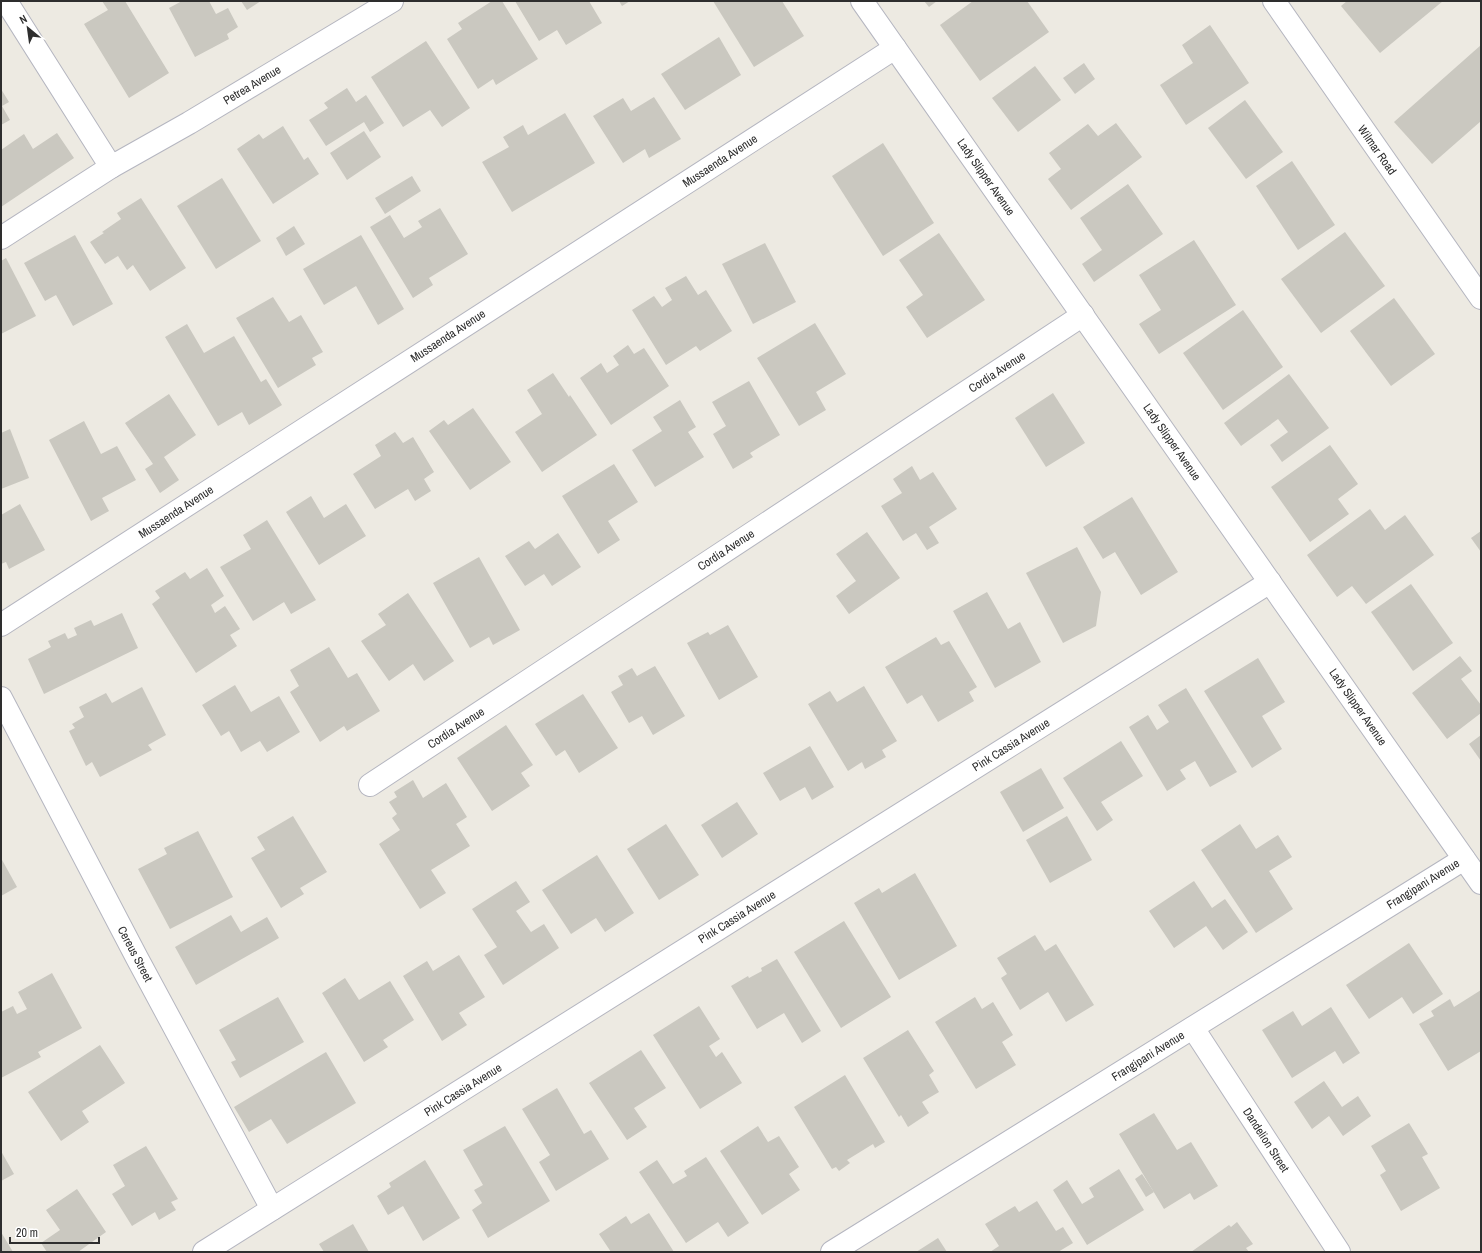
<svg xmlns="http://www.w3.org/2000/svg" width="1482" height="1253" viewBox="0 0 1482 1253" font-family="'Archivo Narrow',sans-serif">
<rect width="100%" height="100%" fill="#edeae2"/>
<g fill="#cac8c0">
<polygon points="102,1 125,1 169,73 129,98 84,24 108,10"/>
<polygon points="182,1 209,1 216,14 228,8 238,27 227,34 229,39 195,57 169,8"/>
<polygon points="241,1 261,1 247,10"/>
<polygon points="492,1 502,1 538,59 496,85 493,79 478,89 447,39 462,29 458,23"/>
<polygon points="515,1 589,1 602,23 566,45 557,30 539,41"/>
<polygon points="619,1 630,1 622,6"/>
<polygon points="713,1 782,1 804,36 754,67"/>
<polygon points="924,1 937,1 929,7"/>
<polygon points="973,1 1027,1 1049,32 980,81 940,25"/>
<polygon points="1347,1 1443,1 1380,53 1341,6"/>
<polygon points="1210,25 1249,83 1186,125 1160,85 1193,63 1182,45"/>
<polygon points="719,37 741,75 685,110 661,74"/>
<polygon points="426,41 470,108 442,127 430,110 403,127 371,77"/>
<polygon points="1481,45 1481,121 1432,164 1394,122"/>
<polygon points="1084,63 1095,79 1075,94 1063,78"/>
<polygon points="1035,66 1061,100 1018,132 992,98"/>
<polygon points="347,88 356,102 366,95 384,123 370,132 364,122 326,146 309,120 328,108 324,103"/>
<polygon points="1,89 9,102 2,106 10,120 1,125"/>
<polygon points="654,97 681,139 649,158 645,149 623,163 593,116 623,98 631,111"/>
<polygon points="1245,100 1283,152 1246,179 1208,128"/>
<polygon points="565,113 595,163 512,212 482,162 509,147 503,137 523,125 528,135"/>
<polygon points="1116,123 1142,157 1071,210 1048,179 1061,169 1049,153 1088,124 1098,136"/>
<polygon points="283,126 304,160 308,157 319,174 273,204 237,149 259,134 263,139"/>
<polygon points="364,131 381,157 347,180 330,153"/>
<polygon points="57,133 74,158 1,207 1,150 24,134 33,149"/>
<polygon points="883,143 934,223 883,256 832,176"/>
<polygon points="1292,161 1335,225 1298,250 1256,186"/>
<polygon points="412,176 421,191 385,214 375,198"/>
<polygon points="222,178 261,241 216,269 177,206"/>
<polygon points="1128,184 1163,234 1094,282 1082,264 1102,250 1080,218"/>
<polygon points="141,198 186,268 150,291 133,265 127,270 118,256 105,264 90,242 104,233 102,232 121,219 117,213"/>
<polygon points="440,208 468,254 429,278 433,285 413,298 370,227 390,215 404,238 422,227 418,221"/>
<polygon points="294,226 305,244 286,256 276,238"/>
<polygon points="1345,232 1385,286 1321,333 1281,279"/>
<polygon points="939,233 985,300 927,338 906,307 923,295 899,260"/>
<polygon points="75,235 113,304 73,326 56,295 45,301 24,263"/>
<polygon points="361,235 404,309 378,325 356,286 324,305 303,269"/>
<polygon points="1194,240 1236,305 1159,354 1139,324 1161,310 1139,275"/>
<polygon points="765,243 796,302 753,324 722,264"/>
<polygon points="6,258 36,316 1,334 1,261"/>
<polygon points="686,276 698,295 706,290 732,331 700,351 696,346 666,365 632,310 654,296 662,307 672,300 665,288"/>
<polygon points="273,297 289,322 301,315 323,352 312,358 316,365 278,388 236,318"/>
<polygon points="1394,298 1435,354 1391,386 1350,331"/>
<polygon points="1243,310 1283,367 1223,410 1183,353"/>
<polygon points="815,323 846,374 816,392 826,410 799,426 757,358"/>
<polygon points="187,324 204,353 234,336 261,382 266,379 282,405 249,425 242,412 218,426 165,337"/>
<polygon points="628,345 634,354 644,348 669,386 611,425 580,378 601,363 607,373 619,365 613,356"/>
<polygon points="553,373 569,397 570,395 597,435 542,472 515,432 542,414 527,390"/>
<polygon points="1289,374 1329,428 1282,462 1270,445 1288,432 1278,419 1241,446 1224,423"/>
<polygon points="749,381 780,435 750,453 753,457 733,469 713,434 726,426 712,402"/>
<polygon points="1053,393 1085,443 1046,467 1015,418"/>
<polygon points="169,394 196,435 164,457 179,480 160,493 145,469 153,464 125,423"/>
<polygon points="680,400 696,427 688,432 704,457 655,487 632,450 662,431 653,417"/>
<polygon points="473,408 511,462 470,490 429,431 444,420 448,425"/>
<polygon points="84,421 101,454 117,446 136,480 102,498 109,511 91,521 49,440"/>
<polygon points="10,429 29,478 1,489 1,433"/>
<polygon points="395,432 403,443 413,437 434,472 424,479 431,491 415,501 408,489 375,509 353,474 381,456 375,445"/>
<polygon points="1330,445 1358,484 1338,499 1349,514 1310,542 1271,487"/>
<polygon points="614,464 638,502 608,521 620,540 598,554 562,496"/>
<polygon points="912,466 920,480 933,472 957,509 929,527 939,543 927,550 916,533 903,541 881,506 902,493 893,479"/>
<polygon points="311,496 324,518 346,504 366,536 319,565 286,512"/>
<polygon points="1132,497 1178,572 1141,595 1115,552 1103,559 1083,527"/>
<polygon points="20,504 45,550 9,569 6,562 1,564 1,515"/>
<polygon points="1370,509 1385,530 1405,515 1434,555 1366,604 1352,586 1337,597 1307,555"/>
<polygon points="267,520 316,600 291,614 284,602 253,621 220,567 251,549 243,535"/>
<polygon points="1481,531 1481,552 1471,538"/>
<polygon points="867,532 900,578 849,614 836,596 856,581 836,554"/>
<polygon points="558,533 581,567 552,586 544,574 525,586 505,556 529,541 535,549"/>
<polygon points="1077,547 1101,592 1096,626 1063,643 1026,573"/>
<polygon points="479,557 520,630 493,645 489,637 470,648 433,583"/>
<polygon points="207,568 224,596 211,605 215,613 225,606 240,629 230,635 237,646 196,673 152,604 160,598 155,591 185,572 190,579"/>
<polygon points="1411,584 1453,643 1413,671 1371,612"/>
<polygon points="987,592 1008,629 1020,622 1041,662 995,688 953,611"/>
<polygon points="408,593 454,661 424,681 413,664 389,681 361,641 386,625 378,614"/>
<polygon points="122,613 138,648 44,694 28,659 51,647 48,641 65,633 68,639 77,635 74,628 91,620 94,626"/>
<polygon points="728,625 758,677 719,700 687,643 708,632 710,635"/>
<polygon points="936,637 941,645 949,641 977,687 969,692 974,701 938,722 922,695 907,704 885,667"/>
<polygon points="329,647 348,678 357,673 380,711 347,731 344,726 320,742 290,692 299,686 290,670"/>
<polygon points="1460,656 1472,671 1461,679 1481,705 1481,713 1447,739 1412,693"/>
<polygon points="1258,658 1285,702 1262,716 1282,749 1252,768 1204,691"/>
<polygon points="655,666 685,716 653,735 642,716 629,723 611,692 623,685 618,676 632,668 637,676"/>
<polygon points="235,685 251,712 279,696 300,732 267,752 260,741 241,752 229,731 221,736 202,705"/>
<polygon points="864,686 897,741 882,750 886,757 865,769 862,762 848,771 808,704 830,691 837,702"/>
<polygon points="142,687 166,735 148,745 152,750 100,777 92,762 86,766 69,731 75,728 72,724 84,717 79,707 106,693 112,703"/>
<polygon points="1186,688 1237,772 1210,787 1195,761 1180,770 1186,779 1167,791 1129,727 1148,715 1157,730 1169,722 1158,705"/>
<polygon points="583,694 618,748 579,773 565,750 556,756 535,724"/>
<polygon points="506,725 533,765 521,773 530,786 492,811 457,758"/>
<polygon points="1481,735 1481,761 1469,744"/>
<polygon points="1121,741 1143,776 1101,802 1113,820 1097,831 1063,778"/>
<polygon points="810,746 834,787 812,800 805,787 780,801 763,773"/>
<polygon points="1041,768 1064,808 1023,832 1000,792"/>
<polygon points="413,780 423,798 446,783 467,817 456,824 470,846 431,870 446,893 420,909 379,844 400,830 392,818 397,814 389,802 397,797 394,792"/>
<polygon points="737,802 758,834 722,858 701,825"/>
<polygon points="293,816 327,872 300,888 304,894 281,908 251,858 265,850 257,837"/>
<polygon points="1067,816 1092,860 1050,883 1026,840"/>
<polygon points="666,824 699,875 659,900 627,849"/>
<polygon points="1240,824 1256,849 1278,835 1292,857 1269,871 1293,909 1256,933 1201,850"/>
<polygon points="198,831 233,897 170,929 138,869 167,854 164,848"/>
<polygon points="597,855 634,913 605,932 596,918 571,934 542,890"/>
<polygon points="1,858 17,887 1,896"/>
<polygon points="915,873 957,946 899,980 854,903 879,888 882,893"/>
<polygon points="516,881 530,902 516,911 531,932 544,924 559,948 503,985 484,955 497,947 472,909"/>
<polygon points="1194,881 1212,908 1225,899 1248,932 1223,950 1206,926 1174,948 1149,911"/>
<polygon points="231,915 241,932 267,917 279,938 196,985 175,947"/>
<polygon points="844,921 891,997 841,1028 794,952"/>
<polygon points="1035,935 1045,951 1056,944 1094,1005 1066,1022 1048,992 1020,1010 1001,978 1007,974 997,958"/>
<polygon points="1409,943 1443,994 1413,1014 1402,997 1369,1019 1346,985"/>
<polygon points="459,955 485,997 459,1013 467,1025 442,1041 403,976 427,961 433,971"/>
<polygon points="777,959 821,1031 802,1043 784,1013 757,1029 731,986 748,976 749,978 762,971 761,968"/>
<polygon points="52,973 82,1028 38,1052 41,1057 1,1078 1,1012 13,1006 17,1014 27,1009 18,992"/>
<polygon points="345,978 359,1000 390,981 414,1020 383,1040 388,1047 364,1062 322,993"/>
<polygon points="1481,990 1481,1051 1448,1071 1419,1024 1434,1016 1431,1011 1450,999 1454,1007"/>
<polygon points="278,997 304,1042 240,1078 231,1062 236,1060 219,1030"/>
<polygon points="975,997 982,1009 993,1002 1013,1035 1002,1042 1016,1065 976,1089 935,1022"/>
<polygon points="699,1006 720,1039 709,1046 716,1057 722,1052 742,1083 700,1109 653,1035"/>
<polygon points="1331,1007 1360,1053 1343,1064 1335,1051 1292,1078 1262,1030 1293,1011 1302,1026"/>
<polygon points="908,1030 934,1071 929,1075 939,1092 922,1102 929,1113 908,1127 901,1115 899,1117 863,1058"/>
<polygon points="100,1045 125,1083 82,1111 89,1122 61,1141 28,1092"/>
<polygon points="641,1050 666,1088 634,1108 647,1127 627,1140 589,1083"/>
<polygon points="326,1052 356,1103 287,1144 271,1119 249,1132 234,1107"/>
<polygon points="845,1075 885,1142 875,1148 873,1144 847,1160 850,1163 839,1171 836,1167 832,1169 794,1107"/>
<polygon points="1324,1081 1342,1107 1358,1096 1371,1116 1343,1136 1329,1116 1312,1129 1294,1102"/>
<polygon points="557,1088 584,1134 591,1130 609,1159 556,1191 539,1162 550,1155 522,1109"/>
<polygon points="1154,1113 1177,1150 1191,1142 1218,1186 1194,1200 1190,1193 1164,1209 1119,1134"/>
<polygon points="1409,1123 1428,1154 1422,1157 1440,1188 1401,1211 1380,1175 1386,1171 1371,1146"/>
<polygon points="505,1126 550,1201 488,1238 472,1210 482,1203 474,1190 483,1185 463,1150"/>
<polygon points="758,1126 768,1142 779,1136 799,1167 789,1174 800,1190 762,1215 720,1151"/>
<polygon points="146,1146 178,1199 171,1202 176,1210 159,1220 155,1212 132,1226 112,1194 125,1186 113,1165"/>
<polygon points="1,1151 14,1174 1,1181"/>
<polygon points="706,1157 749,1223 728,1237 718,1222 686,1243 639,1172 657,1160 673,1184 687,1176 684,1171"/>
<polygon points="425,1160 460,1218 423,1241 403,1206 388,1215 377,1196 391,1187 389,1183"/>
<polygon points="1119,1169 1144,1210 1087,1245 1053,1190 1067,1180 1082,1204 1094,1197 1089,1188"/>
<polygon points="1142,1174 1154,1192 1146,1197 1135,1179"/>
<polygon points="77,1189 106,1232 78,1252 47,1252 41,1243 60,1230 46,1210"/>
<polygon points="1037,1201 1056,1231 1063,1227 1073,1243 1058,1252 990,1252 999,1246 985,1224 1015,1206 1019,1212"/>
<polygon points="649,1213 674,1252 611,1252 599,1234 626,1216 631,1224"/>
<polygon points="1237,1222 1253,1244 1246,1248 1249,1252 1191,1252 1229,1225 1231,1227"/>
<polygon points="353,1224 369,1252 324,1252 319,1244"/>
<polygon points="1,1232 13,1252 1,1252"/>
<polygon points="938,1238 947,1252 916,1252"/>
</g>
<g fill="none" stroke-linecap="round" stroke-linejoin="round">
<g stroke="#b5b6c0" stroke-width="24">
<g id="minor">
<polyline points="6,1 111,167 189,123 392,1"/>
<polyline points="862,1 1481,883"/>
<polyline points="1274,1 1481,298"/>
<polyline points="1,238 111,167"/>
<polyline points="1,625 895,48"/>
<polyline points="1,698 137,958 272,1209"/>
<polyline points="370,785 1083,315"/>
<polyline points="1193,1028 1339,1252"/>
<polyline points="204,1252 1270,582"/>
<polyline points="832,1252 1464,859"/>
</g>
</g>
<use href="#minor" stroke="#fff" stroke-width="22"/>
</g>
<g text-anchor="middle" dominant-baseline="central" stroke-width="3" stroke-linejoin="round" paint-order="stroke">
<g font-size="12" fill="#2e2e2e" stroke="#fff">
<text transform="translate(252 85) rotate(-31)">Petrea Avenue</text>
<text transform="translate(1377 150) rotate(55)">Wilmar Road</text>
<text transform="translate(720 161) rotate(-33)">Mussaenda Avenue</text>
<text transform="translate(986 177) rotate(55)">Lady Slipper Avenue</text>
<text transform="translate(448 336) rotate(-33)">Mussaenda Avenue</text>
<text transform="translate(997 372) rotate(-33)">Cordia Avenue</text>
<text transform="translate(1172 442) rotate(55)">Lady Slipper Avenue</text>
<text transform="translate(176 512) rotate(-33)">Mussaenda Avenue</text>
<text transform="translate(726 550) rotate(-33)">Cordia Avenue</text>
<text transform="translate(1358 707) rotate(55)">Lady Slipper Avenue</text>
<text transform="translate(456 728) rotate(-33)">Cordia Avenue</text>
<text transform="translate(1011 745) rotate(-32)">Pink Cassia Avenue</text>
<text transform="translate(1423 884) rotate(-32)">Frangipani Avenue</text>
<text transform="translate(737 917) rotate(-32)">Pink Cassia Avenue</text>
<text transform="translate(135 954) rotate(62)">Cereus Street</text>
<text transform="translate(1148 1056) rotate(-32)">Frangipani Avenue</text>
<text transform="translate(463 1090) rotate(-32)">Pink Cassia Avenue</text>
<text transform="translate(1266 1140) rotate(57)">Dandelion Street</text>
</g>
</g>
<rect width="1482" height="1253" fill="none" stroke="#2e2e2e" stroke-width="4"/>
<g transform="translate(28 28) rotate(331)" stroke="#ffffff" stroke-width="3" paint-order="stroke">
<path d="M0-3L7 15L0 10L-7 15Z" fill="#2e2e2e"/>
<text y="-6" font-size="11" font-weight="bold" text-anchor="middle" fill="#2e2e2e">N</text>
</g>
<path d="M10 1237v6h89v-6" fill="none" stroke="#2e2e2e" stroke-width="2"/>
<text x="16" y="1237" font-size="12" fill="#2e2e2e" stroke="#ffffff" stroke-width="3" paint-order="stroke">20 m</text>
</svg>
